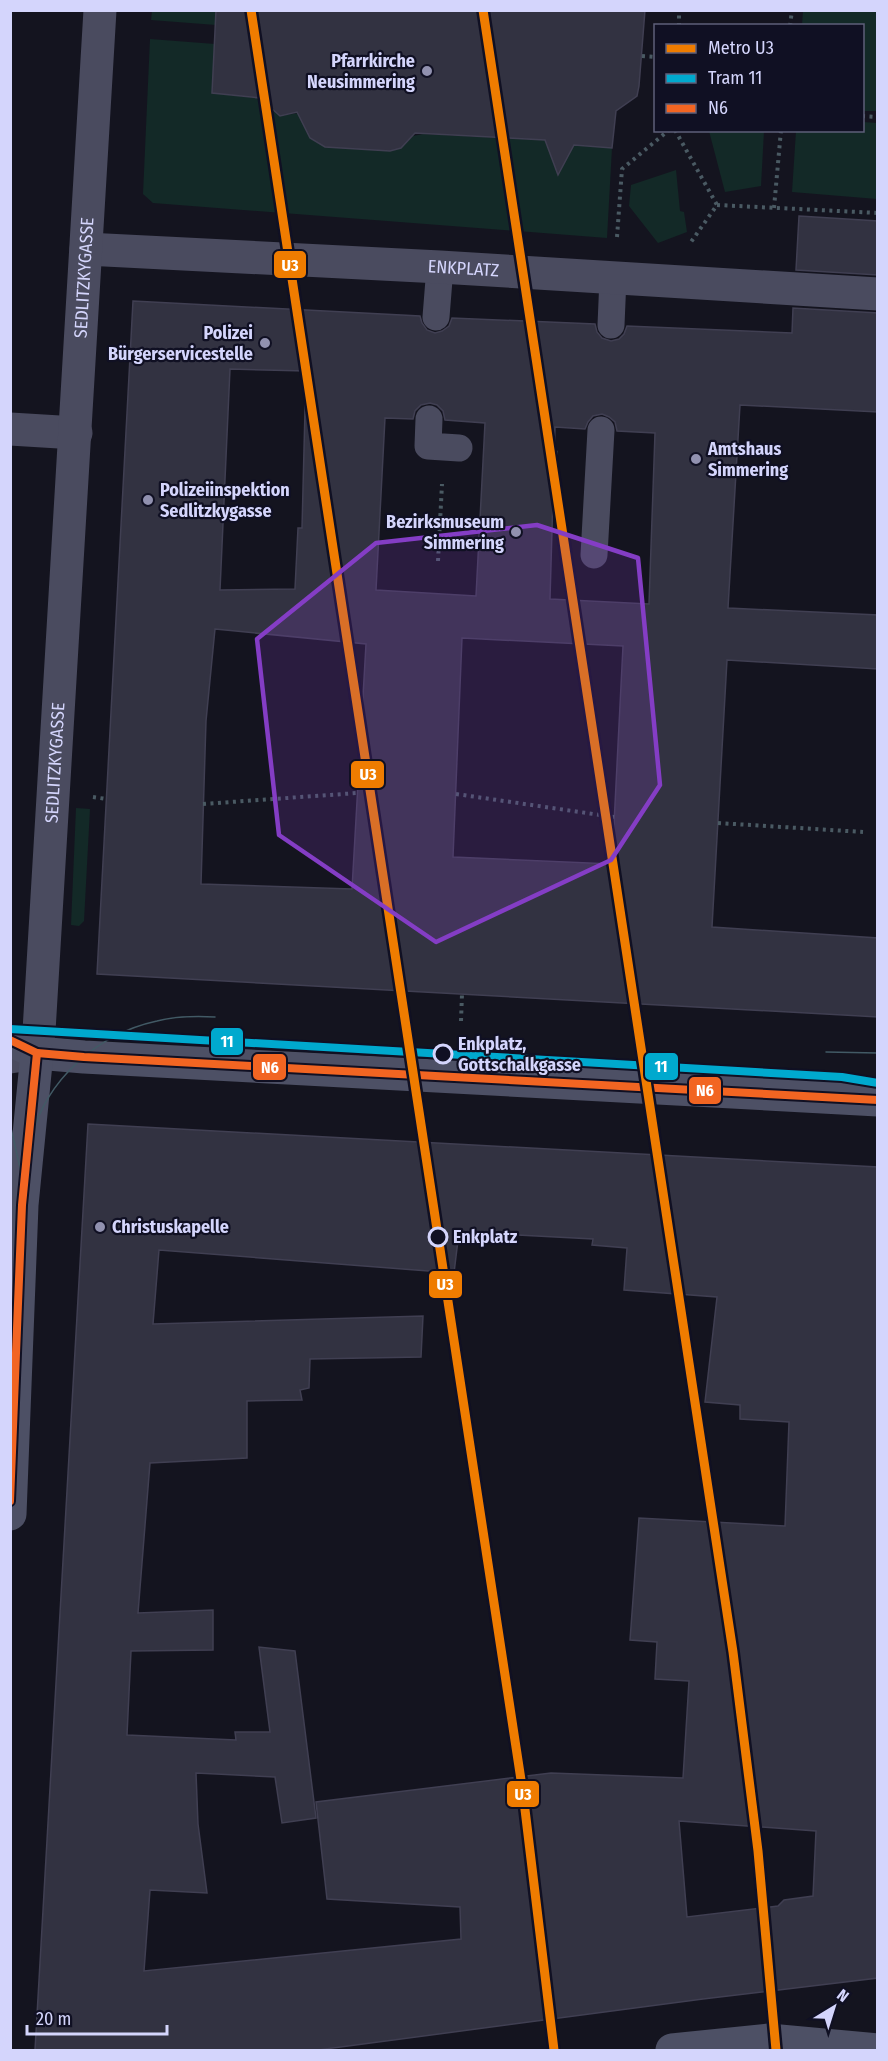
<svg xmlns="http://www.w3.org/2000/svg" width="888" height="2061" viewBox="0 0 888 2061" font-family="'Fira Sans Condensed',sans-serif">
<rect width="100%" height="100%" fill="#14141f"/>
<g fill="#132927">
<polygon points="152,11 216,11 216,25 151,20"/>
<polygon points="803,11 877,11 877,111 863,111 862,26 802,25"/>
<path d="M150,39L215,44L212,93L268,99L280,116L305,112C302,128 308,140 324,146C335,150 385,148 401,148L413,136L423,134L545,140L549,150L561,155L574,145L612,148L607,238L153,203L143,194Z"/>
<polygon points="863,122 877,123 877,199 792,192 796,131 862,130"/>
<polygon points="709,131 764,131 761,186 725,192"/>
<polygon points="676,170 680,211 684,212 687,232 658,243 629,206 631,185"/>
<polygon points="76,808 90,809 84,921 79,926 71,925"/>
</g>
<g fill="#323241" stroke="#403f52" stroke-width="1.5" fill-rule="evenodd">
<polygon points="216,10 645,10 639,86 637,96 616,111 612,148 574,145 558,175 545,140 415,133 401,148 390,151 325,147 310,138 297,112 280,116 260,98 212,93"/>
<polygon points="799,216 878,221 878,275 796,270"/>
<path d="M133,301L420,316L422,323L427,330L435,333L442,331L449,326L452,318L595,324L597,332L602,338L611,341L619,339L624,334L627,326L792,333L793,308L878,313V412L740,405L728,608L878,615V669L727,660L712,927L878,938V1017L97,974ZM230,369L306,371L302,528H298L295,589L220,590ZM430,403L437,405L443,411L445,420L485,423L476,596L376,590L385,418L413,419L415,411L421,405ZM602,414L609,417L615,422L617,431L655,433L649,604L550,599L555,427L585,429L588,422L593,416ZM215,629L366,644L352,889L201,884L206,721ZM462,638L623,646L612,864L453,857Z"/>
<path d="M88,1124L878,1167V1978L703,1999L318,2050H35ZM459,1232L593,1239L592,1245L627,1248L624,1290L717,1297L705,1402L740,1405V1419L789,1422L785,1526L639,1518L630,1640L657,1642L655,1679L689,1681L683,1778L551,1773L316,1802L327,1899L460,1907L461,1939L144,1971L150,1890L207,1893L198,1824L196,1773L275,1777L282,1823L316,1818L295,1651L259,1647L270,1732H235L236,1740L127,1735L131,1651L213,1650V1610L138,1613L150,1463L247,1458V1401L302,1400L300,1390L309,1388L310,1359L421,1357L423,1316L153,1324L159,1250L454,1273ZM679,1821L816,1831L813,1896L784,1900L778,1906L687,1917Z"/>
</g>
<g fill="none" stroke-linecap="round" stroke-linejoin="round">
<g stroke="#4a5a63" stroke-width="4" stroke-dasharray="3 4.5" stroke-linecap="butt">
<polyline points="679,26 679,10"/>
<polyline points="790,26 792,10"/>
<polyline points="642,56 656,57"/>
<polyline points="862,116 878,117"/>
<polyline points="675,130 717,205 691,242"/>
<polyline points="717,205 878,213"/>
<polyline points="774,208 781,130"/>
<polyline points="617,237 622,169 669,130"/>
<polyline points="547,452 561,453"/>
<polyline points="438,561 442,484"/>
<polyline points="456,794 614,817"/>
<polyline points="93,797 106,799"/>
<polyline points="203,804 357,793"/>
<polyline points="718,823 863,832"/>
<polyline points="461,1021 462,994"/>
</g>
<g stroke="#4a4b5f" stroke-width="27">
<polyline points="436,317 440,267"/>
<polyline points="611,325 613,278"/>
<polyline points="429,419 428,446 459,448"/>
<polyline points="594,555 601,430"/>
</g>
<g stroke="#4a4b5f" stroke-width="33">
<path id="s1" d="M86,249L440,267L878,294"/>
<polyline points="10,429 76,433"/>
<path id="s2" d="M10,1057L37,1053L39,1031L100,10"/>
</g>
<g stroke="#4d5065" stroke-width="33">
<polyline points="10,1040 37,1053 84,1057 878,1100"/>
<polyline points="10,1514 22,1205 37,1053"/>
<polyline points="672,2050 769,2040 878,2050"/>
</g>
<g stroke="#425a65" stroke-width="1.5">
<polyline points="826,1052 878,1053"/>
<polyline points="10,1124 21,1172"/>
<path d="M10,1415C13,1362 16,1309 19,1257C22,1218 22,1177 31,1139C46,1080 97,1034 157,1021C176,1016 196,1016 215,1017"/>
<polyline points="874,2050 878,2049"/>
</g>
<g stroke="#101023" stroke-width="12">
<g id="bus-1">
<polyline points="10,1040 37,1053 84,1057 878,1100"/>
<polyline points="10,1501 22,1205 37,1053"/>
</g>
</g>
<use href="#bus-1" stroke="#f26522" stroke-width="8"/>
<g stroke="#101023" stroke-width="12">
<polyline id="tram-1" points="10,1029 842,1077 878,1083"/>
</g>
<use href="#tram-1" stroke="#00a9ce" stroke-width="8"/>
<g stroke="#101023" stroke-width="14">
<g id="metro-1">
<polyline points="251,10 523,1793 554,2050"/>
<polyline points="483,10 733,1652 758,1851 776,2050"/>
</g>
</g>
<use href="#metro-1" stroke="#ef7c00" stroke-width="9"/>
</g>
<path fill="#843dc5" fill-opacity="0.2" stroke="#843dc5" stroke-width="4.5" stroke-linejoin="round" d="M537,525L638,558L660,785L611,860L436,942L279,835L257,639L376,543Z"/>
<g fill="#9191af" stroke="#101023" stroke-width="2">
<circle cx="427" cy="71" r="6"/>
<circle cx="265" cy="343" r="6"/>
<circle cx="696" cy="459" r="6"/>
<circle cx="148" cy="500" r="6"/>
<circle cx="516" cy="532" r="6"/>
<circle cx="100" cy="1227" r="6"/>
</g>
<g fill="#101023" stroke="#d4d5fc" stroke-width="3">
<circle cx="443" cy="1054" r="9"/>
<circle cx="438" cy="1237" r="9"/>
</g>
<g text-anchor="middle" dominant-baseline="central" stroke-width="4.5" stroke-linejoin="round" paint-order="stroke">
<g font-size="18" font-weight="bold" fill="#d4d5fc" stroke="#101023" text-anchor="end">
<text x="415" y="61">Pfarrkirche<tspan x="415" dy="21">Neusimmering</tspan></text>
<text x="253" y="333">Polizei<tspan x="253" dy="21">Bürgerservicestelle</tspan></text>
<text x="708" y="449" text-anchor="start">Amtshaus<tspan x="708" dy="21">Simmering</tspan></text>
<text x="160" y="490" text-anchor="start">Polizeiinspektion<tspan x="160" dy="21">Sedlitzkygasse</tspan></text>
<text x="504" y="522">Bezirksmuseum<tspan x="504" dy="21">Simmering</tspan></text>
<text x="112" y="1227" text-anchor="start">Christuskapelle</text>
</g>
<g font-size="18" fill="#d4d5fc" stroke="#101023">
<text stroke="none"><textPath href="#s1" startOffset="378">ENKPLATZ</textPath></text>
<text stroke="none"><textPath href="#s2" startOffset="804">SEDLITZKYGASSE</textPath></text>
<text stroke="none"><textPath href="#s2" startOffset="318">SEDLITZKYGASSE</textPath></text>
</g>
<g font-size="18" font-weight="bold" fill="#d4d5fc" stroke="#101023" text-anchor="start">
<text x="458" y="1044">Enkplatz,<tspan x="458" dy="21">Gottschalkgasse</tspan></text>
<text x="453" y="1237">Enkplatz</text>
</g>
</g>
<g stroke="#101023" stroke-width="2">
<rect x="273" y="250" width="34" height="29" rx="6" fill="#ef7c00"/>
<rect x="350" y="760" width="35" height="29" rx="6" fill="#ef7c00"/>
<rect x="210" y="1027" width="34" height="29" rx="6" fill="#00a9ce"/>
<rect x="644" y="1052" width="35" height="29" rx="6" fill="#00a9ce"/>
<rect x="252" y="1053" width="35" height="28" rx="6" fill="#f26522"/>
<rect x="688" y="1076" width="34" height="29" rx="6" fill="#f26522"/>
<rect x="428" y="1270" width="35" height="29" rx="6" fill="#ef7c00"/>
<rect x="506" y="1780" width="34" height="28" rx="6" fill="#ef7c00"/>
</g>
<g font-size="16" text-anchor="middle" font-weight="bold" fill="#fff">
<text x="290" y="271">U3</text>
<text x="368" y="780">U3</text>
<text x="227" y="1047">11</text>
<text x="661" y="1072">11</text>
<text x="270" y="1073">N6</text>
<text x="705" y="1096">N6</text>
<text x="445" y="1290">U3</text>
<text x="523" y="1800">U3</text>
</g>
<rect width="888" height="2061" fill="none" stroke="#d4d5fc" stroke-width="24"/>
<rect x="654" y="24" width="210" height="108" fill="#101023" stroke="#5e5f7a" stroke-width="1.5"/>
<rect x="666" y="44" width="30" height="9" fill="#ef7c00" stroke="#5e5f7a" stroke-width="1.5"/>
<text x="708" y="54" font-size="18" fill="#d4d5fc">Metro U3</text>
<rect x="666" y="74" width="30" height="9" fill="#00a9ce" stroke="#5e5f7a" stroke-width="1.5"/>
<text x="708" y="84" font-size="18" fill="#d4d5fc">Tram 11</text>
<rect x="666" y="104" width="30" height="9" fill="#f26522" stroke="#5e5f7a" stroke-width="1.5"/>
<text x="708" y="114" font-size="18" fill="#d4d5fc">N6</text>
<g transform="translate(834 2007) rotate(38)" stroke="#101023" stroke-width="4.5" paint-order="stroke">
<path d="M0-4.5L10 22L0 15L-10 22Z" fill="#d4d5fc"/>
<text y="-9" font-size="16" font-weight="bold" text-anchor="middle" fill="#d4d5fc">N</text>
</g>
<path d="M27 2025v9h140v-9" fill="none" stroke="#d4d5fc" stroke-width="3"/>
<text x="36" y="2025" font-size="18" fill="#d4d5fc" stroke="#101023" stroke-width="4.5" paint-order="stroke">20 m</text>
</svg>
